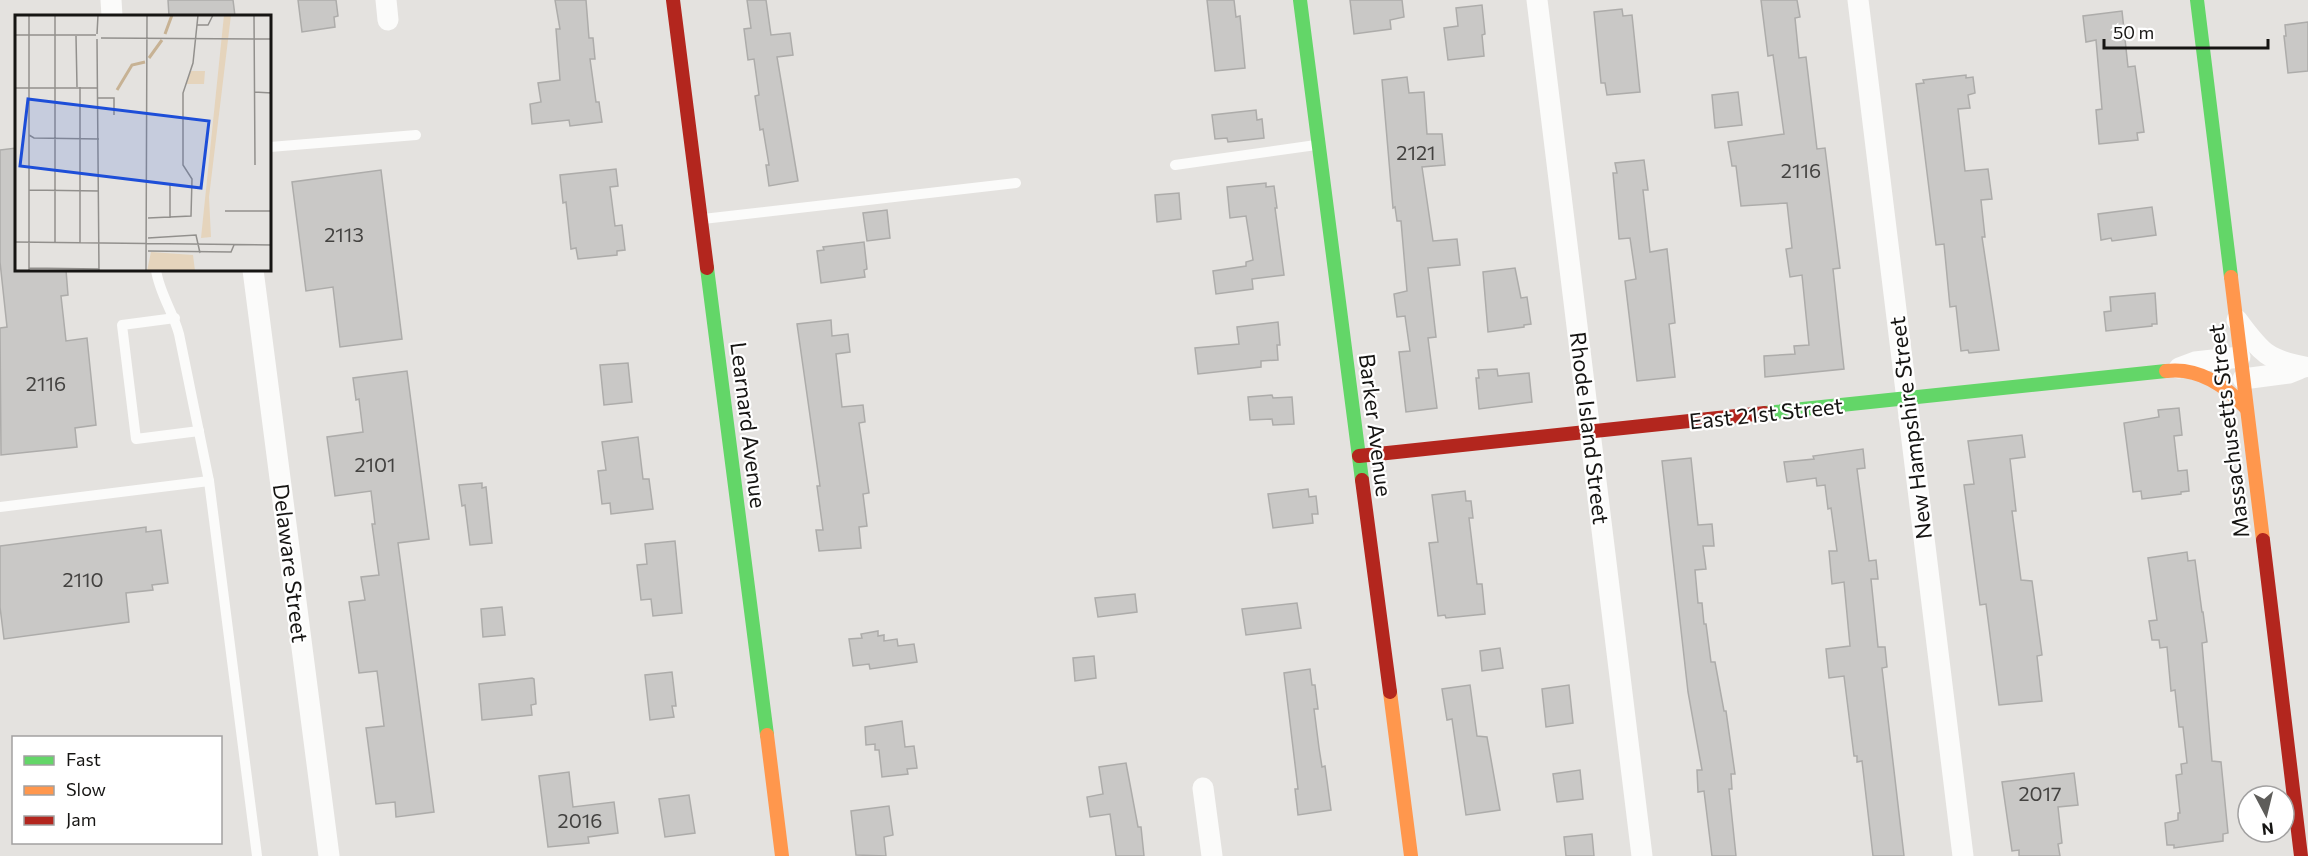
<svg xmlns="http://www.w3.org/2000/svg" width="2308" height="856" viewBox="0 0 2308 856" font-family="Commissioner,sans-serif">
<rect width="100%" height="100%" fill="#e4e2df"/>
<g fill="#c9c8c6" stroke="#adacaa" stroke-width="1.5">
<polygon points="168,0 233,0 235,16 169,16"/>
<polygon points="298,0 336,0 338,16 334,17 335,27 302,32"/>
<polygon points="555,0 586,0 589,38 593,38 595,59 590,59 596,102 599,102 602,122 570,126 569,120 532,124 530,104 541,102 538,83 560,80 556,29 560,29"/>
<polygon points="747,0 766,0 771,35 790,33 793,55 777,57 798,181 769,186 766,165 769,165 763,129 760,130 755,96 759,95 754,59 748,60 744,29 751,28"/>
<polygon points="1207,0 1234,0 1236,17 1240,16 1245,68 1215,71"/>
<polygon points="1350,0 1402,0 1404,17 1390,20 1391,29 1354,34"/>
<polygon points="1761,0 1797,0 1800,17 1795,18 1799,58 1806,57 1817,149 1825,148 1840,268 1833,269 1844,369 1765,377 1764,356 1795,354 1794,346 1809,345 1802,275 1790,277 1786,249 1792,248 1787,203 1741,206 1736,166 1732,166 1728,142 1784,134 1773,55 1768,56"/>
<polygon points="1482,5 1485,34 1482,35 1484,56 1448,60 1444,28 1458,26 1456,8"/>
<polygon points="1622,9 1623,16 1632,15 1640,92 1607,95 1605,83 1601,83 1594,12"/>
<polygon points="2122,11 2128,67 2135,66 2144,132 2137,133 2138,140 2099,144 2096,110 2102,109 2096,40 2086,42 2083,16"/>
<polygon points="2308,22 2308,71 2288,73 2284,36 2286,36 2285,25"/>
<polygon points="1966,75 1966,78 1973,77 1975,93 1968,95 1970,108 1958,109 1965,171 1988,169 1992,199 1981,200 1985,237 1982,237 1999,350 1969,353 1968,350 1961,351 1956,306 1950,307 1944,244 1936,245 1916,84 1924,83 1923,80"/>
<polygon points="1407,77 1409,93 1424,92 1427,134 1442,134 1445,165 1422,167 1433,241 1457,239 1460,265 1428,268 1436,337 1428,338 1437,408 1406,412 1399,352 1410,351 1405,316 1397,317 1394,294 1407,291 1401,221 1397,221 1395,207 1393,208 1382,80"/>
<polygon points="1738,92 1742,125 1715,128 1712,95"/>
<polygon points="1256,110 1257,120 1262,119 1264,138 1228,142 1227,138 1215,139 1212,115"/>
<polygon points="16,148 16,270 66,270 68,295 61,296 66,341 87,338 96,425 75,428 77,447 1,455 0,328 7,327 0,262 0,150"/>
<polygon points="1644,160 1648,190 1643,190 1650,252 1667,249 1675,323 1669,324 1675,377 1637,381 1625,281 1636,279 1630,238 1619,239 1613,173 1617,173 1615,163"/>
<polygon points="616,169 618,186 610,187 615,226 622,225 625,250 617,251 617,255 578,259 576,248 571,249 566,202 563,203 560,175"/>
<polygon points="381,170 402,339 340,347 333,287 306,291 292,182"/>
<polygon points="1266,183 1266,187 1274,186 1277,208 1275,208 1284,275 1252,279 1253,289 1216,294 1213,271 1246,266 1246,262 1253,260 1246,216 1230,218 1227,187"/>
<polygon points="1179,193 1181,219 1157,222 1155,195"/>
<polygon points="2152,207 2156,235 2112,241 2111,238 2101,240 2098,214"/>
<polygon points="887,210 890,238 867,241 863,213"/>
<polygon points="864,242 867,269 864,270 865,277 821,283 817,251 824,250 823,247"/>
<polygon points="1515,268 1521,298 1527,297 1531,324 1524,325 1524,327 1488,332 1483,272"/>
<polygon points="2155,293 2157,324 2152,324 2152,326 2106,331 2104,312 2111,311 2110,297"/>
<polygon points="831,320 832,336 848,334 850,352 836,354 842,407 863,405 865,422 859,423 869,493 863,494 867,526 859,527 861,548 819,551 816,530 823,530 817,486 820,486 797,324"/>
<polygon points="1278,322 1280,345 1277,345 1278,360 1261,361 1261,367 1198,374 1195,348 1239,344 1237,327"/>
<polygon points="628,363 632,402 604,405 600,365"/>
<polygon points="1497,369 1498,376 1529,373 1532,402 1479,409 1476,378 1479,378 1478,370"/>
<polygon points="407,371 429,539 398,543 434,812 396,817 395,802 376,804 366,728 384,726 377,671 359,673 349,602 365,600 361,577 379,575 372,524 375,524 371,491 335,496 327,437 363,432 359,399 356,400 353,378"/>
<polygon points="1272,395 1273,398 1292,397 1294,424 1273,425 1272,419 1250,420 1248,397"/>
<polygon points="2179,408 2182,435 2174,436 2178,471 2187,470 2189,491 2181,492 2181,494 2142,499 2141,491 2133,492 2124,423 2159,417 2158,410"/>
<polygon points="2022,435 2025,457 2010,459 2016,511 2012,511 2021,580 2032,581 2042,655 2037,656 2042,701 1999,705 1986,604 1980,605 1964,485 1974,484 1968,441"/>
<polygon points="638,437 643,479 649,479 653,509 611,514 610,503 602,504 598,471 606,470 602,442"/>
<polygon points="1863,449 1865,468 1857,469 1869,561 1876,560 1878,579 1871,579 1878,647 1885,647 1887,667 1882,668 1904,856 1873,856 1862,761 1857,762 1857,756 1854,756 1844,676 1829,678 1826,649 1850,646 1844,582 1832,584 1829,551 1837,551 1831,508 1828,509 1825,485 1817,486 1816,478 1787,482 1784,462 1814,459 1813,456"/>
<polygon points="1691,458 1698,525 1712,524 1714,546 1703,546 1706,569 1695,570 1698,603 1702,603 1704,624 1706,624 1711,662 1715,662 1724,711 1726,711 1735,774 1731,774 1732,789 1729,789 1736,856 1712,856 1704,791 1698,792 1697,770 1702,770 1688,692 1662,461"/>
<polygon points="482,483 482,488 486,487 492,543 470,545 465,505 462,506 459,485"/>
<polygon points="1308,489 1309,497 1316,496 1318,514 1312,514 1313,523 1273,528 1268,494"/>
<polygon points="1465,491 1466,501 1471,501 1473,518 1469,518 1477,584 1482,584 1485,614 1446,618 1445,615 1438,616 1429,543 1438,542 1432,495"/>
<polygon points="146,527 146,532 161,530 168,583 152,585 153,590 126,593 129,622 4,639 0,607 0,546"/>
<polygon points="675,541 682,613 653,616 651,599 641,600 637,565 647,564 645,544"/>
<polygon points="2187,552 2188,561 2195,560 2202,612 2203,612 2207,642 2202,643 2212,761 2221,762 2228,833 2223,834 2223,841 2174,848 2174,845 2167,845 2165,823 2178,820 2178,813 2180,813 2176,775 2182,774 2181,764 2187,763 2183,727 2179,727 2175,690 2171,691 2167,647 2160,648 2159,640 2152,640 2149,621 2157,620 2148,558"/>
<polygon points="1135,594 1137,612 1098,617 1095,598"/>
<polygon points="1297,603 1301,628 1246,635 1242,609"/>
<polygon points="502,607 505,635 483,637 481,609"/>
<polygon points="878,631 878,636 884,635 884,641 897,639 898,646 914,644 917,662 870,669 869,664 853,666 849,639 862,638 861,634"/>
<polygon points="1500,648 1503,668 1482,671 1480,651"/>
<polygon points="1094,656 1096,678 1075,681 1073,658"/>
<polygon points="1310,669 1312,685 1315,685 1318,709 1314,709 1319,748 1322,767 1325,766 1331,810 1298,815 1295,789 1298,789 1284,673"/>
<polygon points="672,672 676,706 672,706 674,717 650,720 645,675"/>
<polygon points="532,678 534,679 536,704 531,705 532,715 482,720 479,684"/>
<polygon points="1470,685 1477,736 1487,737 1500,810 1466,815 1452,719 1447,720 1442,689"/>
<polygon points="1569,685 1573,723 1546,727 1542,689"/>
<polygon points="902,721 905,747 914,746 917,768 907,769 908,774 882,777 879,750 875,750 875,744 866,745 865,727"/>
<polygon points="1126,763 1138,827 1141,827 1144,856 1116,856 1110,814 1090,817 1087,797 1103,794 1099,767"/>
<polygon points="1580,770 1583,799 1557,802 1553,774"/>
<polygon points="569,772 573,807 614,802 618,833 588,837 589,843 548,847 539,776"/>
<polygon points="2074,773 2078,805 2058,807 2062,843 2058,844 2060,856 2019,856 2019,850 2012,851 2002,782"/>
<polygon points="689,795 695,833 665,837 659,799"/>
<polygon points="889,806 893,835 884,837 886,856 856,855 851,811"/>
<polygon points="1592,834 1594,856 1566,856 1564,837"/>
</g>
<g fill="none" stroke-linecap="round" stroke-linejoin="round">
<g stroke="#fbfbfa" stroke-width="10">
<polyline points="270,147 416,135"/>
<polyline points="1175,165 1316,145"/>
<polyline points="703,219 1016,183"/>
<path d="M156,270C159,292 173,312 179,334L209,481L257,856"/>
<polyline points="175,318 122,325 136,439 199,431"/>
<polyline points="0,507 209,481"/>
</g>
<g stroke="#fbfbfa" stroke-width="21">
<polyline points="111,0 112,16"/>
<polyline points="386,0 388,20"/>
<polyline points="1537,0 1642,856"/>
<polyline points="1858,0 1963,856"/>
<polyline points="253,270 329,856"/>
<path d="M2237,320C2260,350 2265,360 2305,367"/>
<polyline points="2179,368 2195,362 2240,357"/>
<polyline points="2243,379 2289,373 2299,369"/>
<polyline points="1203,788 1212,856"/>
</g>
<g stroke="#63d668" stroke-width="14">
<polyline points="1300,0 1362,480"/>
<polyline points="2197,0 2231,277"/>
<polyline points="707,268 767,735"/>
<polyline points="1765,413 2166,371"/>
</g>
<g stroke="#ff974d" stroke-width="14">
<polyline points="2231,277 2263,540"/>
<path d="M2166,371C2199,367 2225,385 2246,408"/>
<polyline points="1390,692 1411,856"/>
<polyline points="767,735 782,856"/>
</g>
<g stroke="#b3261e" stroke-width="14">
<polyline points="673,0 707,268"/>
<polyline points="1359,456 1765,413"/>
<polyline points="1362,480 1390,692"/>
<polyline points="2263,540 2301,856"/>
</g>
</g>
<g text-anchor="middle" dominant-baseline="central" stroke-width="4.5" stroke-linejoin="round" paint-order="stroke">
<g font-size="20" fill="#434240">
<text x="1416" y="152">2121</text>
<text x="1801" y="170">2116</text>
<text x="344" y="234">2113</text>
<text x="46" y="383">2116</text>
<text x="375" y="464">2101</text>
<text x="83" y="579">2110</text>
<text x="2040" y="793">2017</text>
<text x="580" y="820">2016</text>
</g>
<g font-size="22" fill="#161513" stroke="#fff">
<text transform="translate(1766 413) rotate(-6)">East 21st Street</text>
<text transform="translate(749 425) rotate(83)">Learnard Avenue</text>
<text transform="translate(1376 425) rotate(83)">Barker Avenue</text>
<text transform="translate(1590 428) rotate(83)">Rhode Island Street</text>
<text transform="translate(1910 428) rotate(-97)">New Hampshire Street</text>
<text transform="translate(2228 431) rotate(-97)">Massachusetts Street</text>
<text transform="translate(291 563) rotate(83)">Delaware Street</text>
</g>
</g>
<g transform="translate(15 15)">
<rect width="256" height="256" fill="#e4e2df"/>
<path d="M209,0H216L194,182L196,222L186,223ZM176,56H190L189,69H171ZM136,237L178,240L180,256H132Z" fill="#e5d4bc"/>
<path fill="none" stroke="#c7b294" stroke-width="3" d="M150,19L157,0M134,43L147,25M102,75L117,50L130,47"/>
<path fill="none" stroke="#92908d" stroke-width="1.5" d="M14,0V227M239,0L240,150M182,10H193L198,0M82,19L83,0M0,20H81M61,21L62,72M86,23L257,24M82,24L84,256M0,73H83M239,77L257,78M83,83H99V100M14,120L19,123L84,124M14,175L84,176M210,196H257M133,203L176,201L177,164L168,150V78L178,48L183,0M155,203V168M133,223L181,220L185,238M0,227L257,230M40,228V0M65,228V72M133,236L216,237L219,230M14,253L84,254M14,256V227M131,256L132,0"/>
<path fill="#1d4ed8" fill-opacity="0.15" stroke="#1d4ed8" stroke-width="3" d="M13,84L194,106L186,173L5,151Z"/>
<rect width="256" height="256" fill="none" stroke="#161513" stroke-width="3"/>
</g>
<rect x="12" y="736" width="210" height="108" fill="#ffffff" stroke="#a2a1a1" stroke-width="1.5"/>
<rect x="24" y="756" width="30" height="9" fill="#63d668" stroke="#a2a1a1" stroke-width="1.5"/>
<text x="66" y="766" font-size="18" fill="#161513">Fast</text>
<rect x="24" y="786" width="30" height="9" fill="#ff974d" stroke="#a2a1a1" stroke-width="1.5"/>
<text x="66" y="796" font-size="18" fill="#161513">Slow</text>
<rect x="24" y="816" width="30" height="9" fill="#b3261e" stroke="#a2a1a1" stroke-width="1.5"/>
<text x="66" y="826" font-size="18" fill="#161513">Jam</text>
<g transform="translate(2266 814) rotate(173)"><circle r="28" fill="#ffffff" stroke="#a2a1a1" stroke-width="1.5"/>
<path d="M0-4.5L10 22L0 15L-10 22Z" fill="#5e5d5a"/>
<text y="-9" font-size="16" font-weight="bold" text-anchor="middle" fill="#161513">N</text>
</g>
<path d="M2104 39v9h164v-9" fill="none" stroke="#161513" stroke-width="3"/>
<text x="2113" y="39" font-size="18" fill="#161513" stroke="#ffffff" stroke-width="4.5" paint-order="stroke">50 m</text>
</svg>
